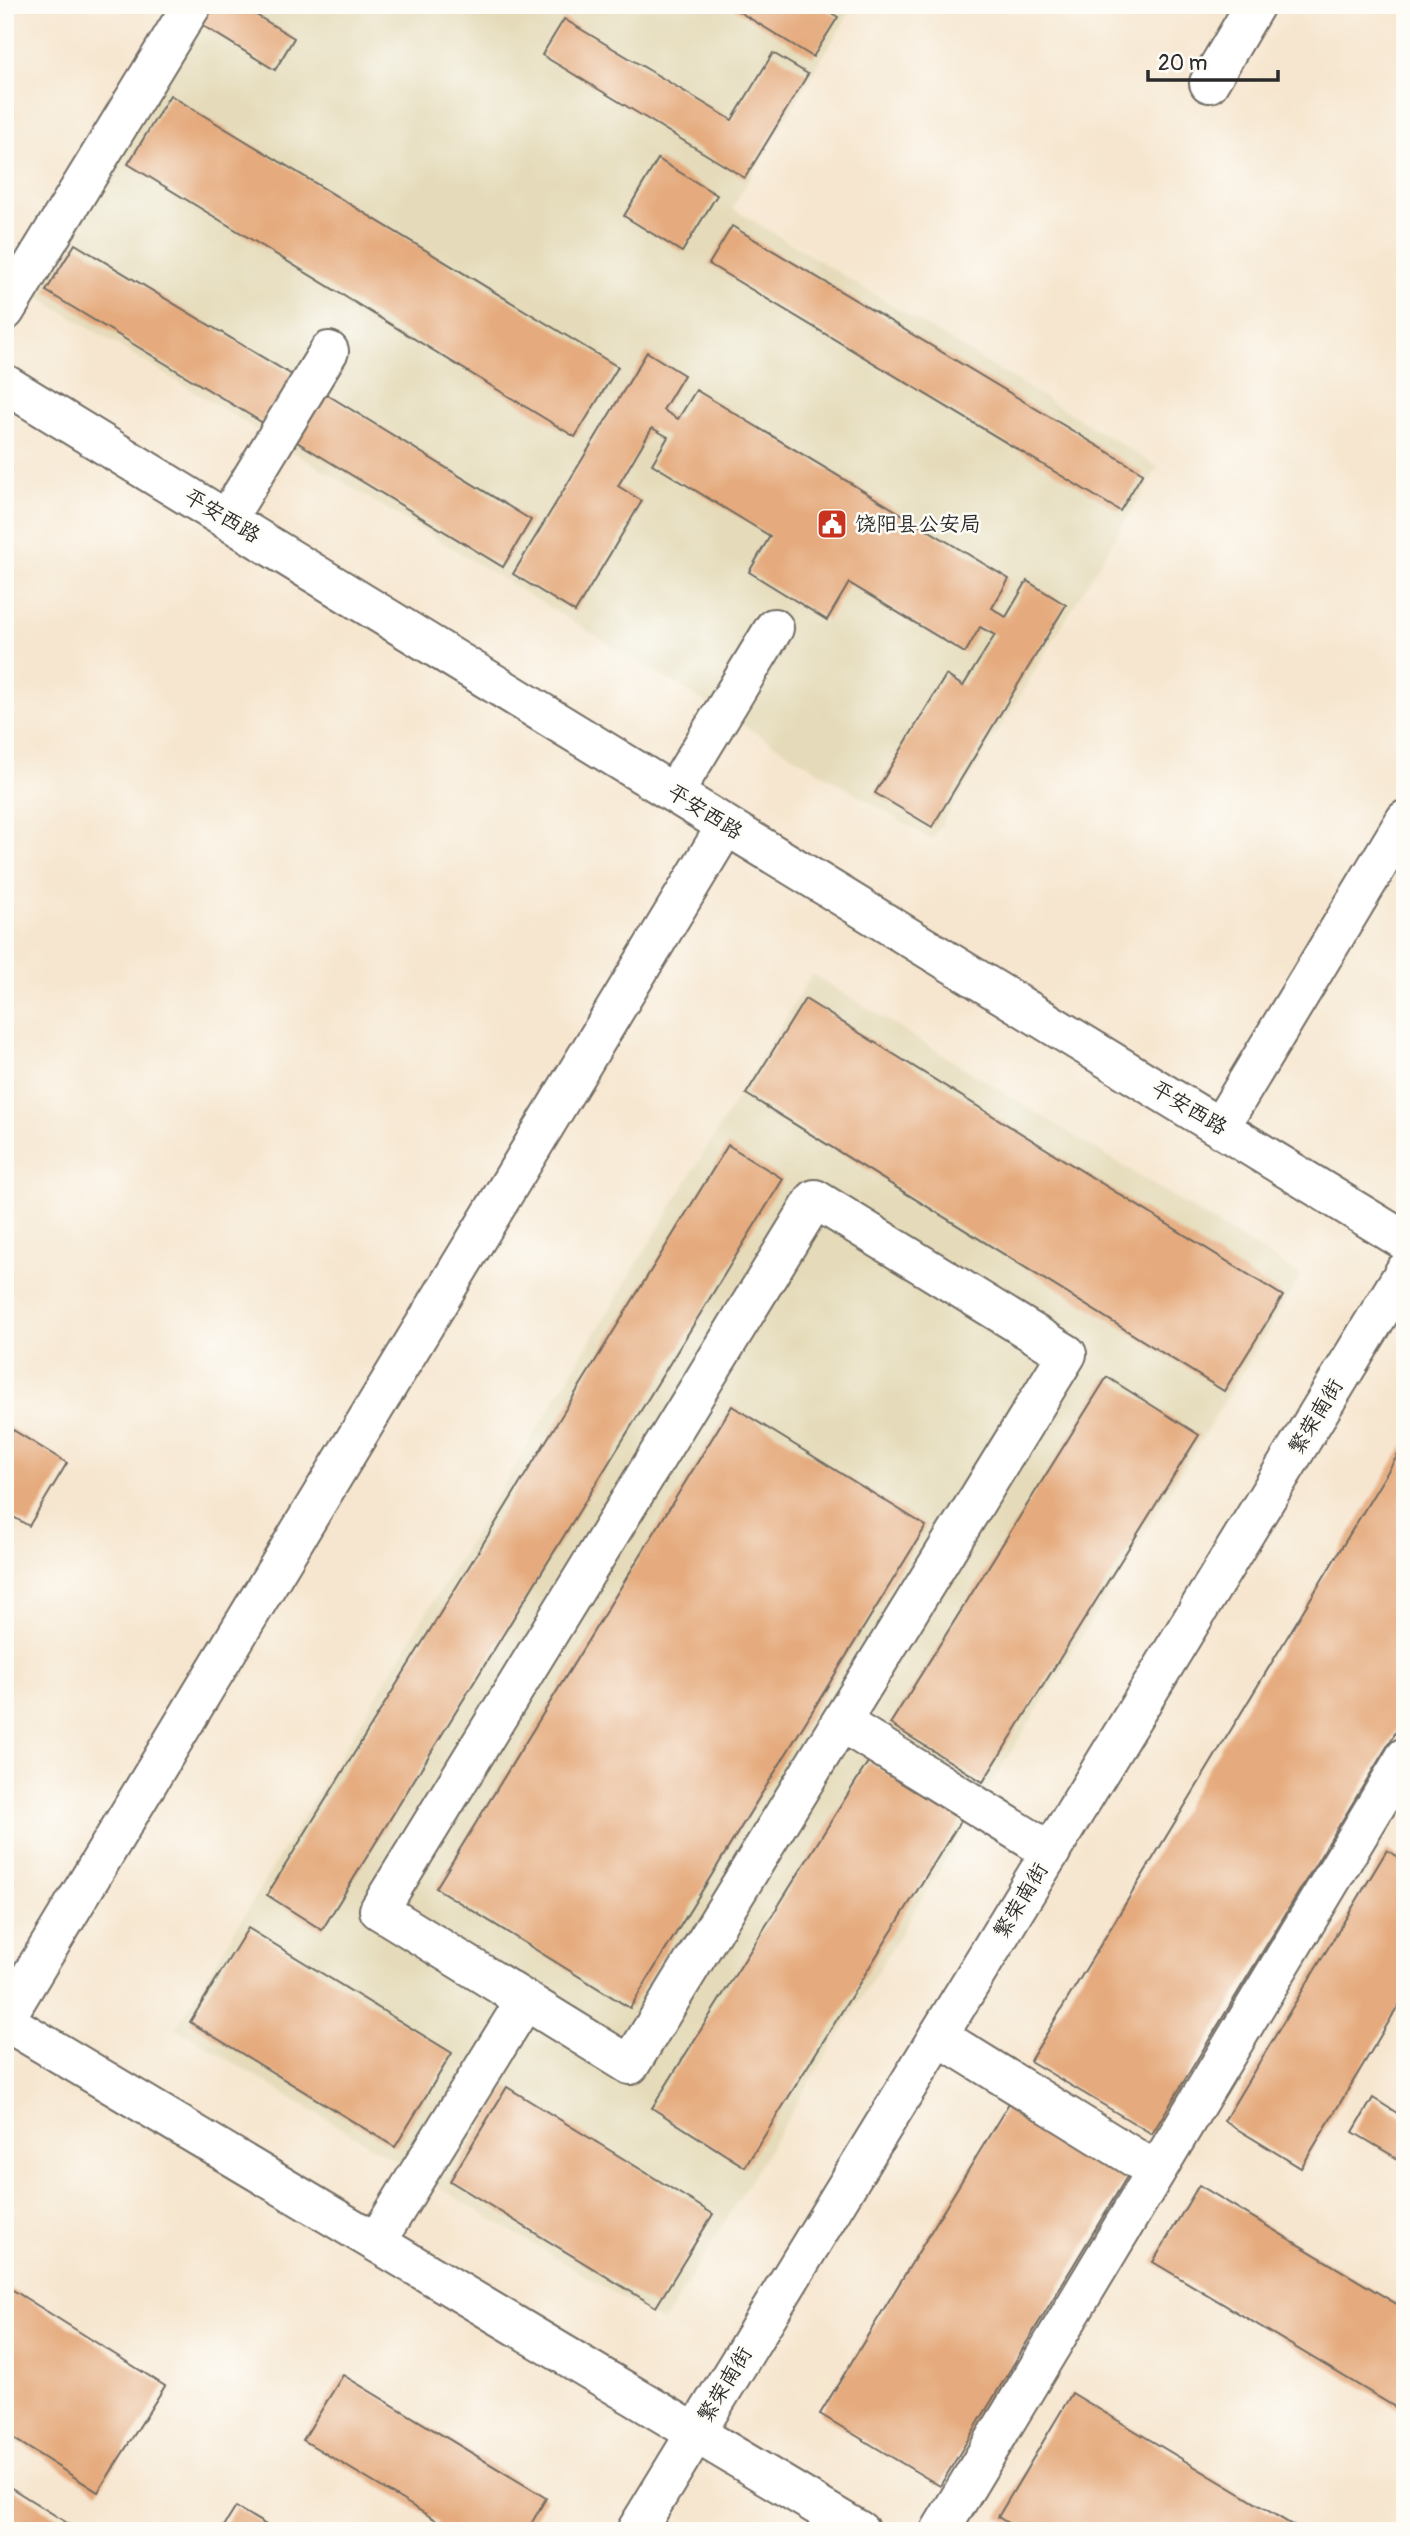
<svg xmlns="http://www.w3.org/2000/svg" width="1410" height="2536" viewBox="0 0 1410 2536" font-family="Pangolin,'LXGW WenKai TC',sans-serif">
<rect width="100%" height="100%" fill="#fdfcf7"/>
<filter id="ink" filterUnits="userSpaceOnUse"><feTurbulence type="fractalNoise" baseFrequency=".0143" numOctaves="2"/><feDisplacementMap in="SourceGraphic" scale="14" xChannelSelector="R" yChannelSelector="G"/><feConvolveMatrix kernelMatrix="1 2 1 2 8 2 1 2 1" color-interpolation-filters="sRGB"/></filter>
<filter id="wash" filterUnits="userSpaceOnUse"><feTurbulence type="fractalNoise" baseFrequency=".00686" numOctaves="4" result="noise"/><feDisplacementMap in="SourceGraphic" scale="28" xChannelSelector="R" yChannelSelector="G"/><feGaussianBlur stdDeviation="1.57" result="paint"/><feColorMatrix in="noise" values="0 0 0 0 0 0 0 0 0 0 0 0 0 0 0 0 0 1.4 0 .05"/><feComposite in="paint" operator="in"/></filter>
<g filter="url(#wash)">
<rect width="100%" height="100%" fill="#f6e6cf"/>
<g fill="#e5dbba">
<polygon points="207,5 854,5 732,208 1158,467 932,840 32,293"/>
<polygon points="812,974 1301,1276 663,2323 176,2028"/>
</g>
<g id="blocks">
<g fill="#e5aa7d">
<polygon points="207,5 251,5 248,10 294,38 275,70 197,22"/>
<polygon points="728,5 818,5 838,17 813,57"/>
<polygon points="564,19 732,120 773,53 808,74 745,178 542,55"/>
<polygon points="170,95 618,367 575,437 128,164"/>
<polygon points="658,159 717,195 682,252 624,216"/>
<polygon points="732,226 1143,473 1120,511 709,264"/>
<polygon points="75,244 297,378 268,426 46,291"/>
<polygon points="647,352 684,375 663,410 678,419 696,390 1009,579 992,608 1006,617 1027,581 1066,605 932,827 875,793 946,675 963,686 995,635 980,627 965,653 849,583 827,620 749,572 770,536 652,464 668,437 652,428 618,486 642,501 575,612 513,574"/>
<polygon points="326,394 531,520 503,567 297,442"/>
<polygon points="805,999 1283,1296 1224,1391 746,1094"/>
<polygon points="728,1145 783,1179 322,1930 267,1895"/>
<polygon points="1107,1377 1199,1435 983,1782 890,1724"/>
<polygon points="732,1406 926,1526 630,2008 436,1888"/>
<polygon points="5,1425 67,1463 29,1526 5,1512"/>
<polygon points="1405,1443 1405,1717 1152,2134 1030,2061"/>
<polygon points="868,1762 961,1820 745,2167 652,2108"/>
<polygon points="1387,1850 1405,1861 1405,1995 1301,2168 1224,2121"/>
<polygon points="248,1928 452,2053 395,2147 190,2022"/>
<polygon points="507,2087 713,2214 656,2307 450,2181"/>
<polygon points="1373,2098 1405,2118 1405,2163 1353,2132"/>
<polygon points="1009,2103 1128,2175 940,2486 820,2414"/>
<polygon points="1199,2185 1405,2309 1405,2413 1153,2262"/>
<polygon points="5,2285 165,2386 98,2492 5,2433"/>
<polygon points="343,2375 546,2498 527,2531 434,2531 439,2522 303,2440"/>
<polygon points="1072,2393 1302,2531 1021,2531 998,2517"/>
<polygon points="5,2484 80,2531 5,2531"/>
<polygon points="236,2507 276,2531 221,2531"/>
</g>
</g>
</g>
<g filter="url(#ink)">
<use href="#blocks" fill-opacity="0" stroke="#726c64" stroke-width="2"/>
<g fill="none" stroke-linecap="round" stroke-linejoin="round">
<g stroke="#726c64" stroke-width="42">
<g id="minor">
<polyline points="1209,83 1255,5"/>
<polyline points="5,311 192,5"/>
<polyline points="227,519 329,351"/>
<polyline points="674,793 774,628"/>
<polyline points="1220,1127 1405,820"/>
<polygon points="815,1199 1067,1354 630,2065 379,1910"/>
<polyline points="841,1722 1051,1852"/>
<polyline points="5,2019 726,826"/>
<polyline points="5,2021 860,2531"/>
<polyline points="938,2036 1156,2171"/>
<polyline points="376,2242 525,2001"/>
<polyline points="940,2531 1405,1757"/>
</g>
</g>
<g stroke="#726c64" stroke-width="42">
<g id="major">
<polyline points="5,384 1405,1241"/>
<polyline points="636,2531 1405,1271"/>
</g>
</g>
<use href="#minor" stroke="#fff" stroke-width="38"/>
<use href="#major" stroke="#fff" stroke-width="38"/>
</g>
</g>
<defs>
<g id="civic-square" transform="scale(1.575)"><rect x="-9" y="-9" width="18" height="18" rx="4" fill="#c8321e" stroke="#fdfcf7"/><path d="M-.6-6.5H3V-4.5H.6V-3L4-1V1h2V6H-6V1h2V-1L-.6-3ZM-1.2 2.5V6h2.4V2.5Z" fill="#fff"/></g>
</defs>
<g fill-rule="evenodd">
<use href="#civic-square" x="832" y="524"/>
</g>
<g text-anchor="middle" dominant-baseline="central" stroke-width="5" stroke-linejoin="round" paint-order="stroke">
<g font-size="21" fill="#2b2b2b" stroke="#fdfcf7">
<text transform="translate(222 516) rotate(31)">平安西路</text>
<text transform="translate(705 812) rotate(32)">平安西路</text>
<text transform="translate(1189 1108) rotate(31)">平安西路</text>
<text transform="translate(1316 1417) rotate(-59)">繁荣南街</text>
<text transform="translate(1021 1901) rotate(-59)">繁荣南街</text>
<text transform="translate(725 2385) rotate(-59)">繁荣南街</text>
</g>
<g font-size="21" fill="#2b2b2b" stroke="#fdfcf7" text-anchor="start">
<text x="855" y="524">饶阳县公安局</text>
</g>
</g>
<rect width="1410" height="2536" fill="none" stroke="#fdfcf7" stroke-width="28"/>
<path d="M1148 70v10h130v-10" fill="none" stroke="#2b2b2b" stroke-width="3.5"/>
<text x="1158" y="70" font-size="21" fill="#2b2b2b" stroke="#fdfcf7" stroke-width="5" paint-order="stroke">20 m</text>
</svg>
